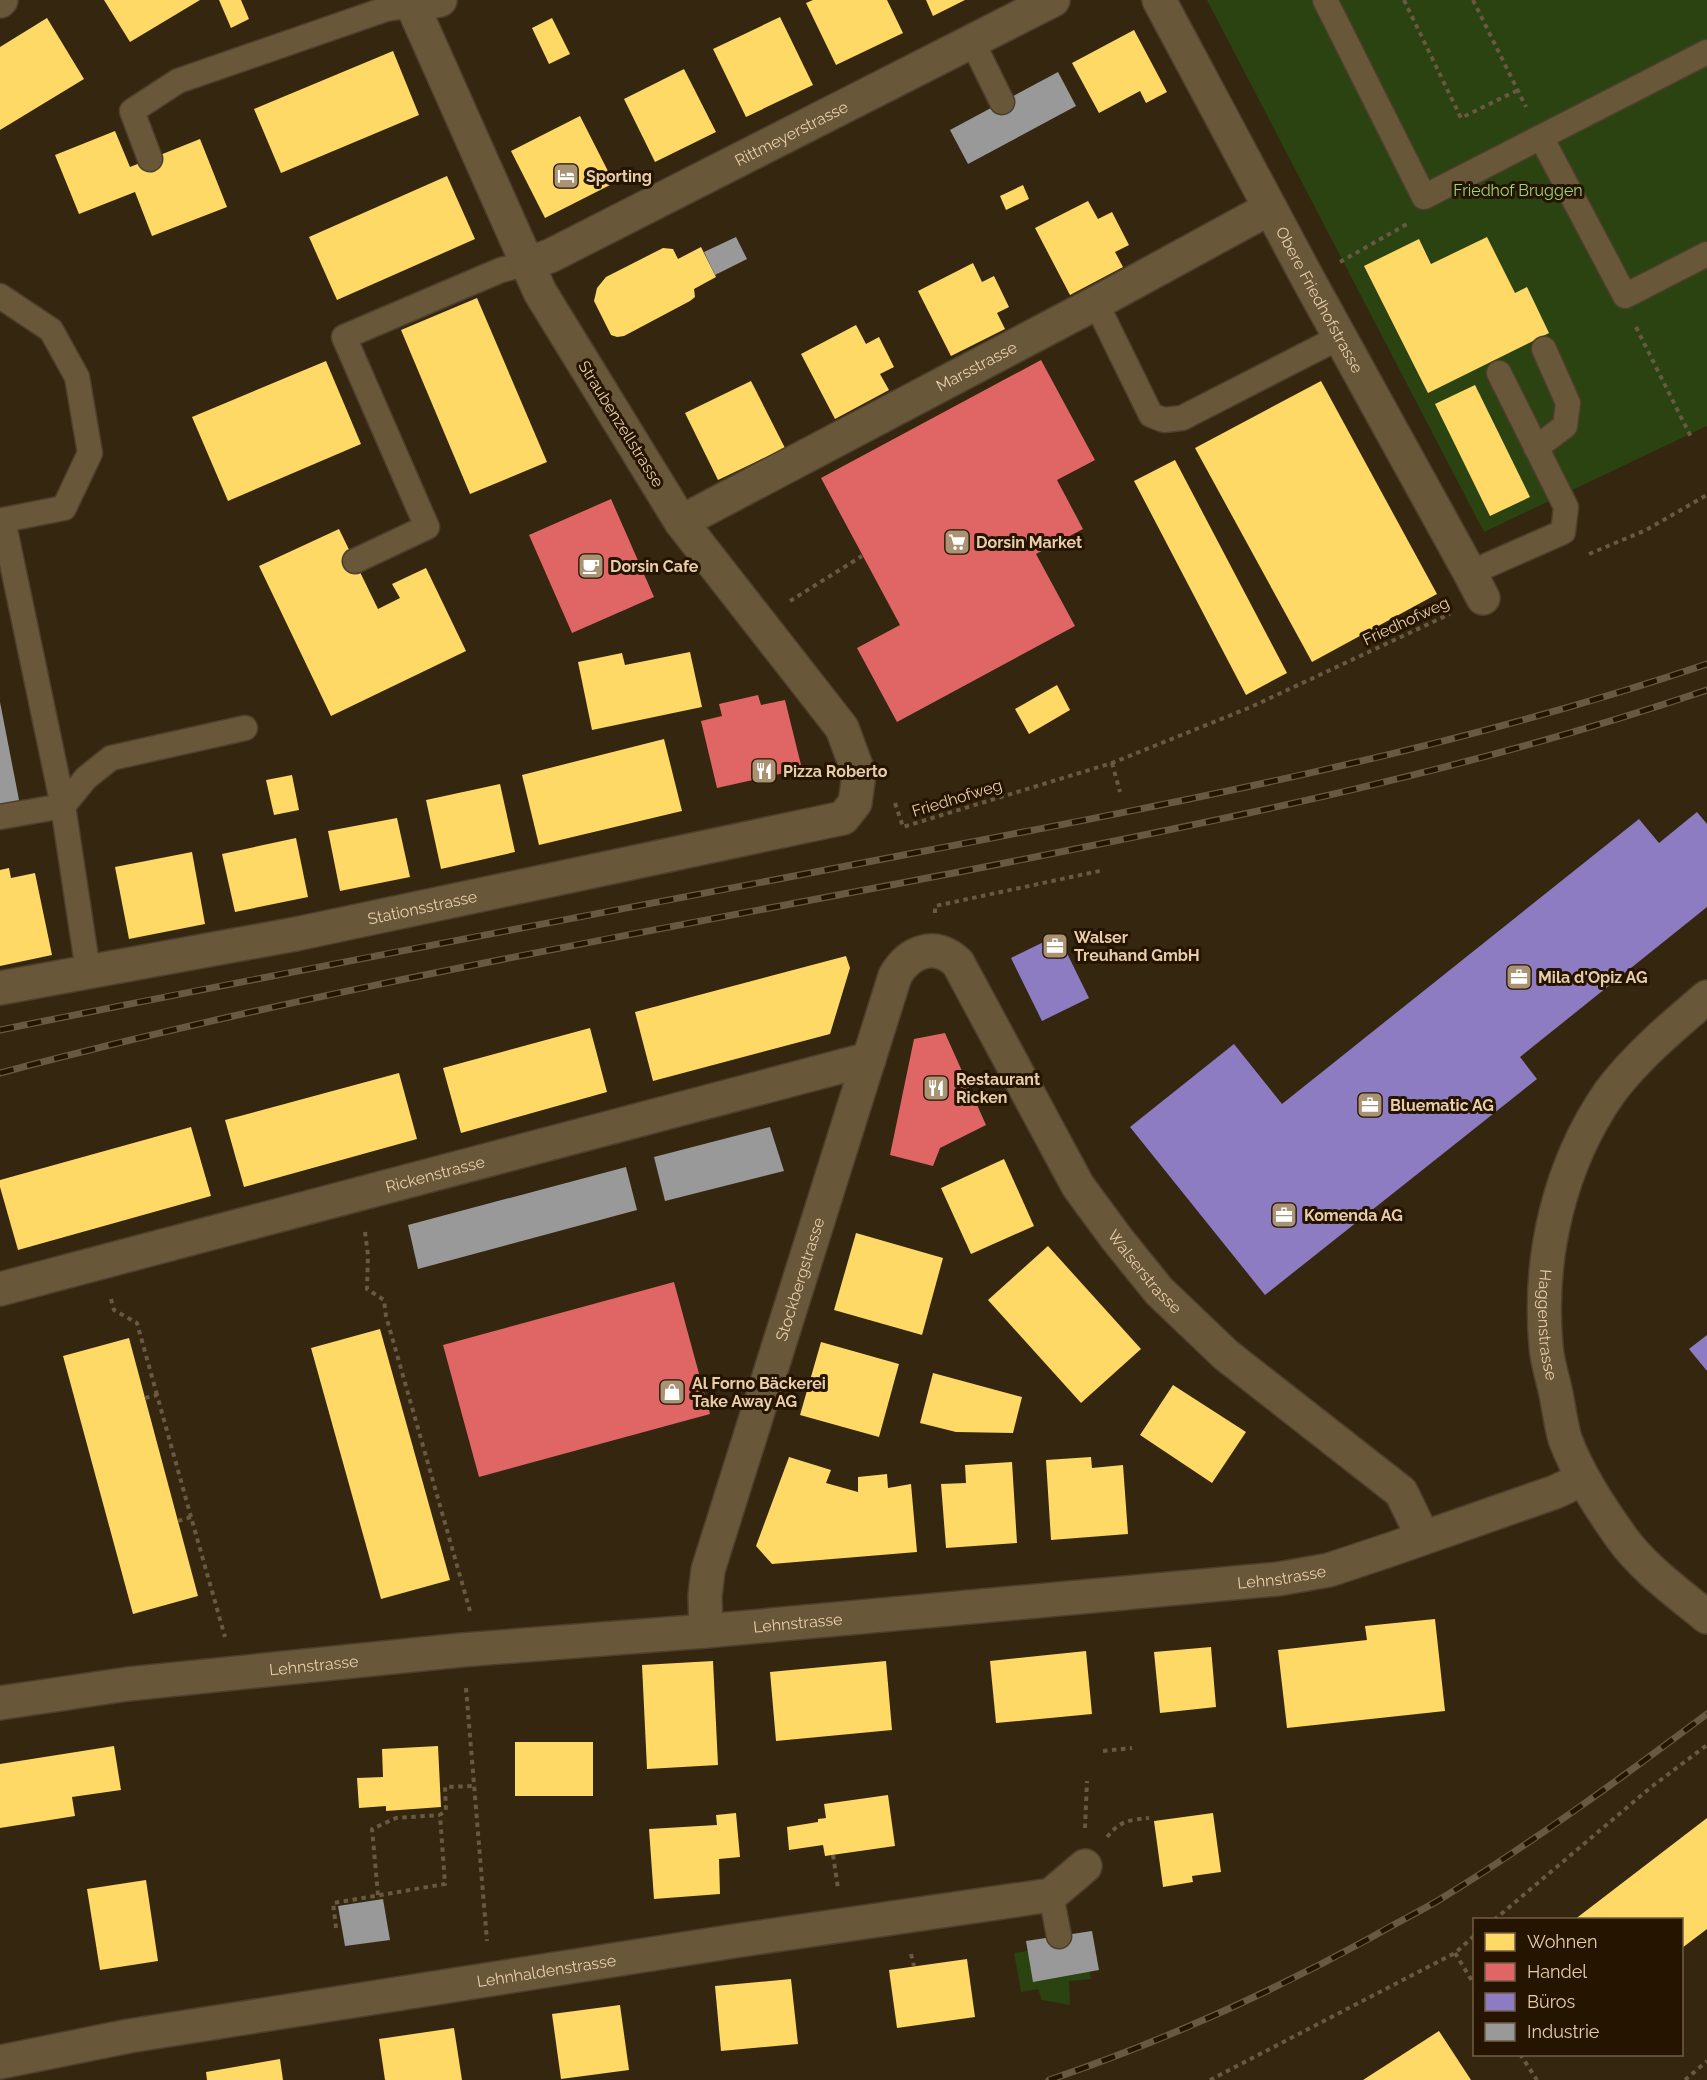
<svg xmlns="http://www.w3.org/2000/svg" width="1707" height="2080" viewBox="0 0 1707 2080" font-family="Raleway,sans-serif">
<rect width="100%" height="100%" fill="#35260f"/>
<g fill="#2b4310">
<polygon points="1207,0 1707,0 1707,426 1484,532"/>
<polygon points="1084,1942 1091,1979 1069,1981 1070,2005 1042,2000 1038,1989 1021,1992 1014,1953"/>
</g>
<g fill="#ffd966">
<polygon points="104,0 200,0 130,42"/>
<polygon points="219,0 241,0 249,19 231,28"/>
<polygon points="813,0 887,0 903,33 836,65 806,3"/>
<polygon points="926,0 965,0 933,16"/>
<polygon points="780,17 813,85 746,117 713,49"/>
<polygon points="47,18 84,79 0,130 0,47"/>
<polygon points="552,18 570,54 549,64 532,28"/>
<polygon points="1134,30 1167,92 1146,103 1140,91 1099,113 1072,63"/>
<polygon points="393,51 419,115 281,173 254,109"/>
<polygon points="684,69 716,132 655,162 624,99"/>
<polygon points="580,116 614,183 545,218 511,151"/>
<polygon points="115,131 130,167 200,139 227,207 152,236 135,192 79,214 55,155"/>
<polygon points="447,176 475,239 337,300 309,237"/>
<polygon points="1023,185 1029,199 1006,210 1000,196"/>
<polygon points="1088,201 1098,219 1112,212 1129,245 1115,252 1123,267 1070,295 1035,228"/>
<polygon points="1487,237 1515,293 1527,287 1549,333 1428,393 1364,266 1419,239 1431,264"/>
<polygon points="701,247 716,277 694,289 695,297 690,301 624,336 617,337 611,335 594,301 597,288 606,277 663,248 673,249 678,259"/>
<polygon points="973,263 982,282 994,276 1009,307 997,313 1005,329 951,356 918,291"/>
<polygon points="477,298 547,462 470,494 401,330"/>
<polygon points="856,325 866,344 879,337 894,367 880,374 889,390 835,419 801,354"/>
<polygon points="326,361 361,444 228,501 192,417"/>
<polygon points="751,381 785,448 718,480 685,413"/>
<polygon points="1321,381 1437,594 1312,662 1195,448"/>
<polygon points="1475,385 1530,497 1490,516 1435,404"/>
<polygon points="1175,460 1287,673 1246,695 1134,481"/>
<polygon points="339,529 378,609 400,598 392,584 426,568 466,651 331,716 259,566"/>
<polygon points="690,652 702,707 592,730 578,662 622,653 625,665"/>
<polygon points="1057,685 1070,710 1029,734 1015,709"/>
<polygon points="664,739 682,811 539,845 522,775"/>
<polygon points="292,775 299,810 274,815 266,780"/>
<polygon points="500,784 515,852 441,869 426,800"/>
<polygon points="397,818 410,877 340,891 328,831"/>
<polygon points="296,838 308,897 235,912 222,854"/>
<polygon points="192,852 205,924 129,939 115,867"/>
<polygon points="9,868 11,878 35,873 52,955 0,966 0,870"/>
<polygon points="846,956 850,968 830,1034 653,1081 635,1012"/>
<polygon points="590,1028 607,1092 461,1133 443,1068"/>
<polygon points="399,1073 417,1139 244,1187 225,1120"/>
<polygon points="191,1127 211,1196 18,1250 0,1187 0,1180"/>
<polygon points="1004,1159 1034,1226 971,1254 941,1188"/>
<polygon points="856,1233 943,1258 922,1335 834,1310"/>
<polygon points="1048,1246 1141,1349 1081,1403 988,1300"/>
<polygon points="380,1329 450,1580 381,1599 311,1348"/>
<polygon points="129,1338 198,1596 133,1614 63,1356"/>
<polygon points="821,1342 899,1364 879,1437 800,1415"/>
<polygon points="933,1373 1022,1397 1013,1433 956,1432 920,1423"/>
<polygon points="1173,1385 1246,1432 1212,1483 1140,1435"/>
<polygon points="789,1457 831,1470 826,1483 858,1492 858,1477 887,1474 888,1488 911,1484 917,1552 772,1564 756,1546"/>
<polygon points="1091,1457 1092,1468 1123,1465 1128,1534 1051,1540 1046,1460"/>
<polygon points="1012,1462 1017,1543 946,1548 941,1484 966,1483 965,1465"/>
<polygon points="1435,1619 1445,1711 1287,1728 1278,1650 1367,1640 1365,1626"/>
<polygon points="1211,1647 1216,1707 1160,1713 1154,1652"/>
<polygon points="1086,1651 1092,1714 996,1723 990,1661"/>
<polygon points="713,1661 718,1765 647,1769 642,1665"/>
<polygon points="886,1661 892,1730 776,1741 770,1672"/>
<rect x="515" y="1742" width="78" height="54"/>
<polygon points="114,1746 121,1790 72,1797 75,1816 0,1828 0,1764"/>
<polygon points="438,1746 441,1807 386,1811 386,1806 359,1808 357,1778 383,1777 382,1749"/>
<polygon points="888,1795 895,1846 825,1856 823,1845 789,1850 787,1827 818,1822 818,1819 826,1818 824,1804"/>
<polygon points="736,1813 740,1857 719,1859 720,1894 654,1899 649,1829 717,1825 716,1815"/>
<polygon points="1213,1813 1221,1872 1192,1876 1193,1882 1163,1887 1154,1821"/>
<polygon points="1707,1818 1707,1929 1682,1948 1682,1920 1574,1920"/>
<polygon points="146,1880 158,1961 100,1970 87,1889"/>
<polygon points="967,1959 975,2017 897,2028 889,1970"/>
<polygon points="791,1979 798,2044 721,2051 715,1986"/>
<polygon points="620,2005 629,2070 561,2079 552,2014"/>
<polygon points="454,2028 462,2080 385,2080 379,2039"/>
<polygon points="1439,2031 1471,2080 1363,2080"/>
<polygon points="280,2059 283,2080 207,2080 206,2072"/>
</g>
<g fill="#e06666">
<polygon points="1041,360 1095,460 1057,480 1083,529 1036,554 1075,626 897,722 857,648 900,625 821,478"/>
<polygon points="611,499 654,597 572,633 529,535"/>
<polygon points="758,695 761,705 785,700 802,769 717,788 701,721 722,716 719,704"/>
<polygon points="945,1033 986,1125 940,1148 933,1166 890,1155 914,1039"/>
<polygon points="674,1282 710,1414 479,1477 443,1345"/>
</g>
<g fill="#8e7cc3">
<polygon points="1697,812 1707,824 1707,907 1520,1057 1537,1079 1265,1295 1130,1127 1234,1044 1282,1104 1639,819 1659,843"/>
<polygon points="1058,935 1089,998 1042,1021 1011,958"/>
<polygon points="1707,1335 1707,1371 1689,1349"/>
</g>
<g fill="#999">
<polygon points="1058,72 1076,106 968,164 950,130"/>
<polygon points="736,237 747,259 715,275 704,252"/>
<polygon points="0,702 20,805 0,809"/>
<polygon points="770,1127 784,1171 665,1201 654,1157"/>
<polygon points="626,1167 637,1210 418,1269 408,1225"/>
<polygon points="383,1899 390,1940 345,1946 338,1906"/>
<polygon points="1092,1931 1099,1970 1033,1982 1026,1941"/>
</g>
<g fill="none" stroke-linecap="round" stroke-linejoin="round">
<g stroke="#4c3f2d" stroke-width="27">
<g id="service">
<polyline points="1325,0 1424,197 1707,52"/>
<polyline points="972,41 1002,102"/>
<polyline points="1541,137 1625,296 1707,254"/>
<polyline points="150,159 132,111 178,81 386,9 413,5"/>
<polyline points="0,296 51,330 77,377 90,453 64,508 3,520 63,806 88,971"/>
<polyline points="1096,303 1151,415 1164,420 1182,418 1340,337"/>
<polyline points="1536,448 1565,426 1568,403 1544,349"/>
<polyline points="355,561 427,527 344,337 501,270 526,264"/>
<polyline points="1470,573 1563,532 1566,507 1499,373"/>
<polyline points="0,817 63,806 86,778 111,758 245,728"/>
<polyline points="1051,1895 1059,1936"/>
</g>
</g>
<g stroke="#4c3f2d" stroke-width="36">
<g id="minor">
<path id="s1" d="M1159,0L1308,279L1470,573L1483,598"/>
<polyline points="0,1 1,0"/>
<polyline points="413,5 440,0"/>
<path id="s2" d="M526,264L550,256L1053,0"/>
<path id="s3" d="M681,522L1096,303L1270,208"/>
<path id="s4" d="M0,988L296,934L843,818L855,803L859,774L842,728L681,522L540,292L410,0"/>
<path id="s5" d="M0,1289L869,1059"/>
<path id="s6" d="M706,1631L705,1596L708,1570L895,976C909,951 936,941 958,963L1078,1186L1117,1239L1159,1291L1226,1355L1401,1492L1423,1537"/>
<path id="s7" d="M0,1703L128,1684L462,1650L706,1631L1278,1579L1329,1570L1389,1550L1555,1492L1583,1479"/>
<path id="s8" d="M0,2062L129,2036L741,1940L1051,1895L1085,1866"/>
</g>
</g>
<g stroke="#4c3f2d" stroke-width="36">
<g id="tertiary">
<path id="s9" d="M1707,997C1674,1025 1636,1057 1610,1092C1559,1165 1538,1258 1546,1346C1547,1362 1553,1379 1556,1394C1559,1409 1561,1425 1565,1439C1578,1474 1600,1507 1621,1537C1643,1568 1678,1593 1707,1617"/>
</g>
</g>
<g stroke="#685940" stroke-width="4" stroke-dasharray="4.5 4.5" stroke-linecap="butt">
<polyline points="1404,0 1461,118 1518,90"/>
<polyline points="1473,0 1526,107"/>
<polyline points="1340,262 1407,224"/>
<polyline points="1636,327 1692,439"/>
<polyline points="1589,554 1646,530 1707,495"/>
<polyline points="790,601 862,556"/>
<polyline points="1112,763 1120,792"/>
<polyline points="895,803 903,827 1112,763 1251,707 1450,614"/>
<polyline points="935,913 935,906 1104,870"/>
<polyline points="365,1232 368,1255 367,1289 384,1300 386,1316 470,1611"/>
<polyline points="111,1299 114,1310 137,1323 157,1395"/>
<polyline points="145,1398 157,1395 191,1517"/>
<polyline points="178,1521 191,1517 225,1637"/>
<polyline points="466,1688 487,1941"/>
<polyline points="1103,1751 1132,1748"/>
<polyline points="1085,1828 1087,1781"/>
<path d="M1107,1837C1120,1821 1128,1820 1149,1818"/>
<polyline points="833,1855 838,1888"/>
<polyline points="378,1895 372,1829 396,1818 440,1815"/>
<polyline points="1494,1920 1650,1788 1707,1745"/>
<polyline points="336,1928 333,1903 445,1884 440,1815 446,1810 445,1787 475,1786"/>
<polyline points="1455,1953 1474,1984"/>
<polyline points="911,1954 914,1966"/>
<polyline points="1520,2054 1537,2080"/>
<polyline points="1210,2080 1455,1953 1474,1936"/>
<polyline points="1685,2080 1707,2061"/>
</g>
<use href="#service" stroke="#685738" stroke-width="24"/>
<use href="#minor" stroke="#685738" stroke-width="33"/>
<use href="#tertiary" stroke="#685738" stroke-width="33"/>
<g stroke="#685a41" stroke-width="7">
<g id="rail">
<path d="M0,1030C304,968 609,912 914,853C1181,802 1449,751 1707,664"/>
<path d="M0,1073C317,989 642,933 964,871C1214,822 1465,772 1707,690"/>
<path d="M1049,2080C1161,2042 1268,1994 1372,1937C1394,1924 1417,1913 1439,1900C1532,1843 1620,1779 1707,1714"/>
</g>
</g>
<use href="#rail" stroke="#241400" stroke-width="4.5" stroke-dasharray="14" stroke-linecap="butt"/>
</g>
<defs>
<g id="hotel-square" transform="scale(1.35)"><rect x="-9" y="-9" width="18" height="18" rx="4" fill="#a99374" stroke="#241400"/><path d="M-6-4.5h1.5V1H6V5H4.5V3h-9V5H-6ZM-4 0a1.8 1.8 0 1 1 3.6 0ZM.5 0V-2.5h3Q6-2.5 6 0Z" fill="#fff"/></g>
<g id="supermarket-square" transform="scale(1.35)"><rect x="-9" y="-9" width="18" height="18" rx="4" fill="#a99374" stroke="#241400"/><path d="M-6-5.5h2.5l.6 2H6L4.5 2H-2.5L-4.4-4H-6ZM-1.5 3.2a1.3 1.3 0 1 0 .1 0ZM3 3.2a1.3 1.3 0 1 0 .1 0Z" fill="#fff"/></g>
<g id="cafe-square" transform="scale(1.35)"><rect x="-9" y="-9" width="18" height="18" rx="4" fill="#a99374" stroke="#241400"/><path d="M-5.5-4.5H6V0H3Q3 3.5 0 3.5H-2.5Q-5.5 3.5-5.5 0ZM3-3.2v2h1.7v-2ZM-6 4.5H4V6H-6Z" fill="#fff"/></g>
<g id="restaurant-square" transform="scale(1.35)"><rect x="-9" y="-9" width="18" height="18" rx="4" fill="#a99374" stroke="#241400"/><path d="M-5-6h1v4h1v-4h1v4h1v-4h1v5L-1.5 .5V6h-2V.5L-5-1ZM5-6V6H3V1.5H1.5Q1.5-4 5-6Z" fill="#fff"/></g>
<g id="office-square" transform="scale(1.35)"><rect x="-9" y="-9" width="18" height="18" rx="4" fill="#a99374" stroke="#241400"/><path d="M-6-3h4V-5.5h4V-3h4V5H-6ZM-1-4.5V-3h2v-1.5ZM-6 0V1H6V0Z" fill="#fff"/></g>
<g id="shop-square" transform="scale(1.35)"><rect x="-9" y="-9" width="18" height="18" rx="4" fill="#a99374" stroke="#241400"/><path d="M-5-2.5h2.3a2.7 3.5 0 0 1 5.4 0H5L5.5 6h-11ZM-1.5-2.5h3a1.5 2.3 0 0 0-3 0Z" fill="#fff"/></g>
</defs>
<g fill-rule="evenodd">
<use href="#hotel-square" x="566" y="176"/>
<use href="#supermarket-square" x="957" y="542"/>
<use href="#cafe-square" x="591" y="566"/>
<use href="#restaurant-square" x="764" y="771"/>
<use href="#office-square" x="1055" y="946"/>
<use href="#office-square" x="1519" y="977"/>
<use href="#restaurant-square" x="936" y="1088"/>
<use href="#office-square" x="1370" y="1105"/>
<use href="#office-square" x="1284" y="1215"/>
<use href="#shop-square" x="672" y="1392"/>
</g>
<g text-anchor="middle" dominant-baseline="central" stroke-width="6" stroke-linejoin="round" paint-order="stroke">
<g font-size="16" fill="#e8cdab" stroke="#241400">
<text stroke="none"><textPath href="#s2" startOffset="296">Rittmeyerstrasse</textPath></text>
<text stroke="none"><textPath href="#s1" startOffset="340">Obere Friedhofstrasse</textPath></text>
<text stroke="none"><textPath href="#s3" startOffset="334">Marsstrasse</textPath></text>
<text transform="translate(621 424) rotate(58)">Straubenzellstrasse</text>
<text transform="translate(1406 621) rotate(-25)">Friedhofweg</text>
<text transform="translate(957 798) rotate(-17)">Friedhofweg</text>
<text stroke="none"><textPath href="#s4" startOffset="430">Stationsstrasse</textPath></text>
<text stroke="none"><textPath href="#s5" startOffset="450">Rickenstrasse</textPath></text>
<text stroke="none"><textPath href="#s6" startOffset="1122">Walserstrasse</textPath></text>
<text stroke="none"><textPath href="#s6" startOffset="366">Stockbergstrasse</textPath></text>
<text stroke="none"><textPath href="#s9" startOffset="382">Haggenstrasse</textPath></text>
<text stroke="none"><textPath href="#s7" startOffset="1288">Lehnstrasse</textPath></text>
<text stroke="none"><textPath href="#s7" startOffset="802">Lehnstrasse</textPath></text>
<text stroke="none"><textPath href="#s7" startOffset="316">Lehnstrasse</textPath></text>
<text stroke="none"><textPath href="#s8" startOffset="554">Lehnhaldenstrasse</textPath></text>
</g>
<g font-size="16" font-weight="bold" fill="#e8cdab" stroke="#241400" text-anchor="start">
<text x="586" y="176">Sporting</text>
<text x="976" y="542">Dorsin Market</text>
<text x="610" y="566">Dorsin Cafe</text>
<text x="783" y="771">Pizza Roberto</text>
<text x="1074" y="937">Walser<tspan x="1074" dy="18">Treuhand GmbH</tspan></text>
<text x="1538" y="977">Mila d'Opiz AG</text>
<text x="956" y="1079">Restaurant<tspan x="956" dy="18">Ricken</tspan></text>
<text x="1390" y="1105">Bluematic AG</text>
<text x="1304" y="1215">Komenda AG</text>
<text x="692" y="1383">Al Forno Bäckerei<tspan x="692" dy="18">Take Away AG</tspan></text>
</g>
<g font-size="16" fill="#9dd674" stroke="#241400">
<text x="1518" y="190">Friedhof Bruggen</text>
</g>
</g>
<rect x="1473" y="1918" width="210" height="138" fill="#241400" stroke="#725e44" stroke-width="1.5"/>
<rect x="1485" y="1933" width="30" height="18" fill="#ffd966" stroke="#725e44" stroke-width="1.5"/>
<text x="1527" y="1948" font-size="18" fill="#e8cdab">Wohnen</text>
<rect x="1485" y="1963" width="30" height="18" fill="#e06666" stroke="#725e44" stroke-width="1.5"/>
<text x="1527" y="1978" font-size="18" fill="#e8cdab">Handel</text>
<rect x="1485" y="1993" width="30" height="18" fill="#8e7cc3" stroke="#725e44" stroke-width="1.5"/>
<text x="1527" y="2008" font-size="18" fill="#e8cdab">Büros</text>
<rect x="1485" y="2023" width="30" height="18" fill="#999999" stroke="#725e44" stroke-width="1.5"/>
<text x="1527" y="2038" font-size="18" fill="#e8cdab">Industrie</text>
</svg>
